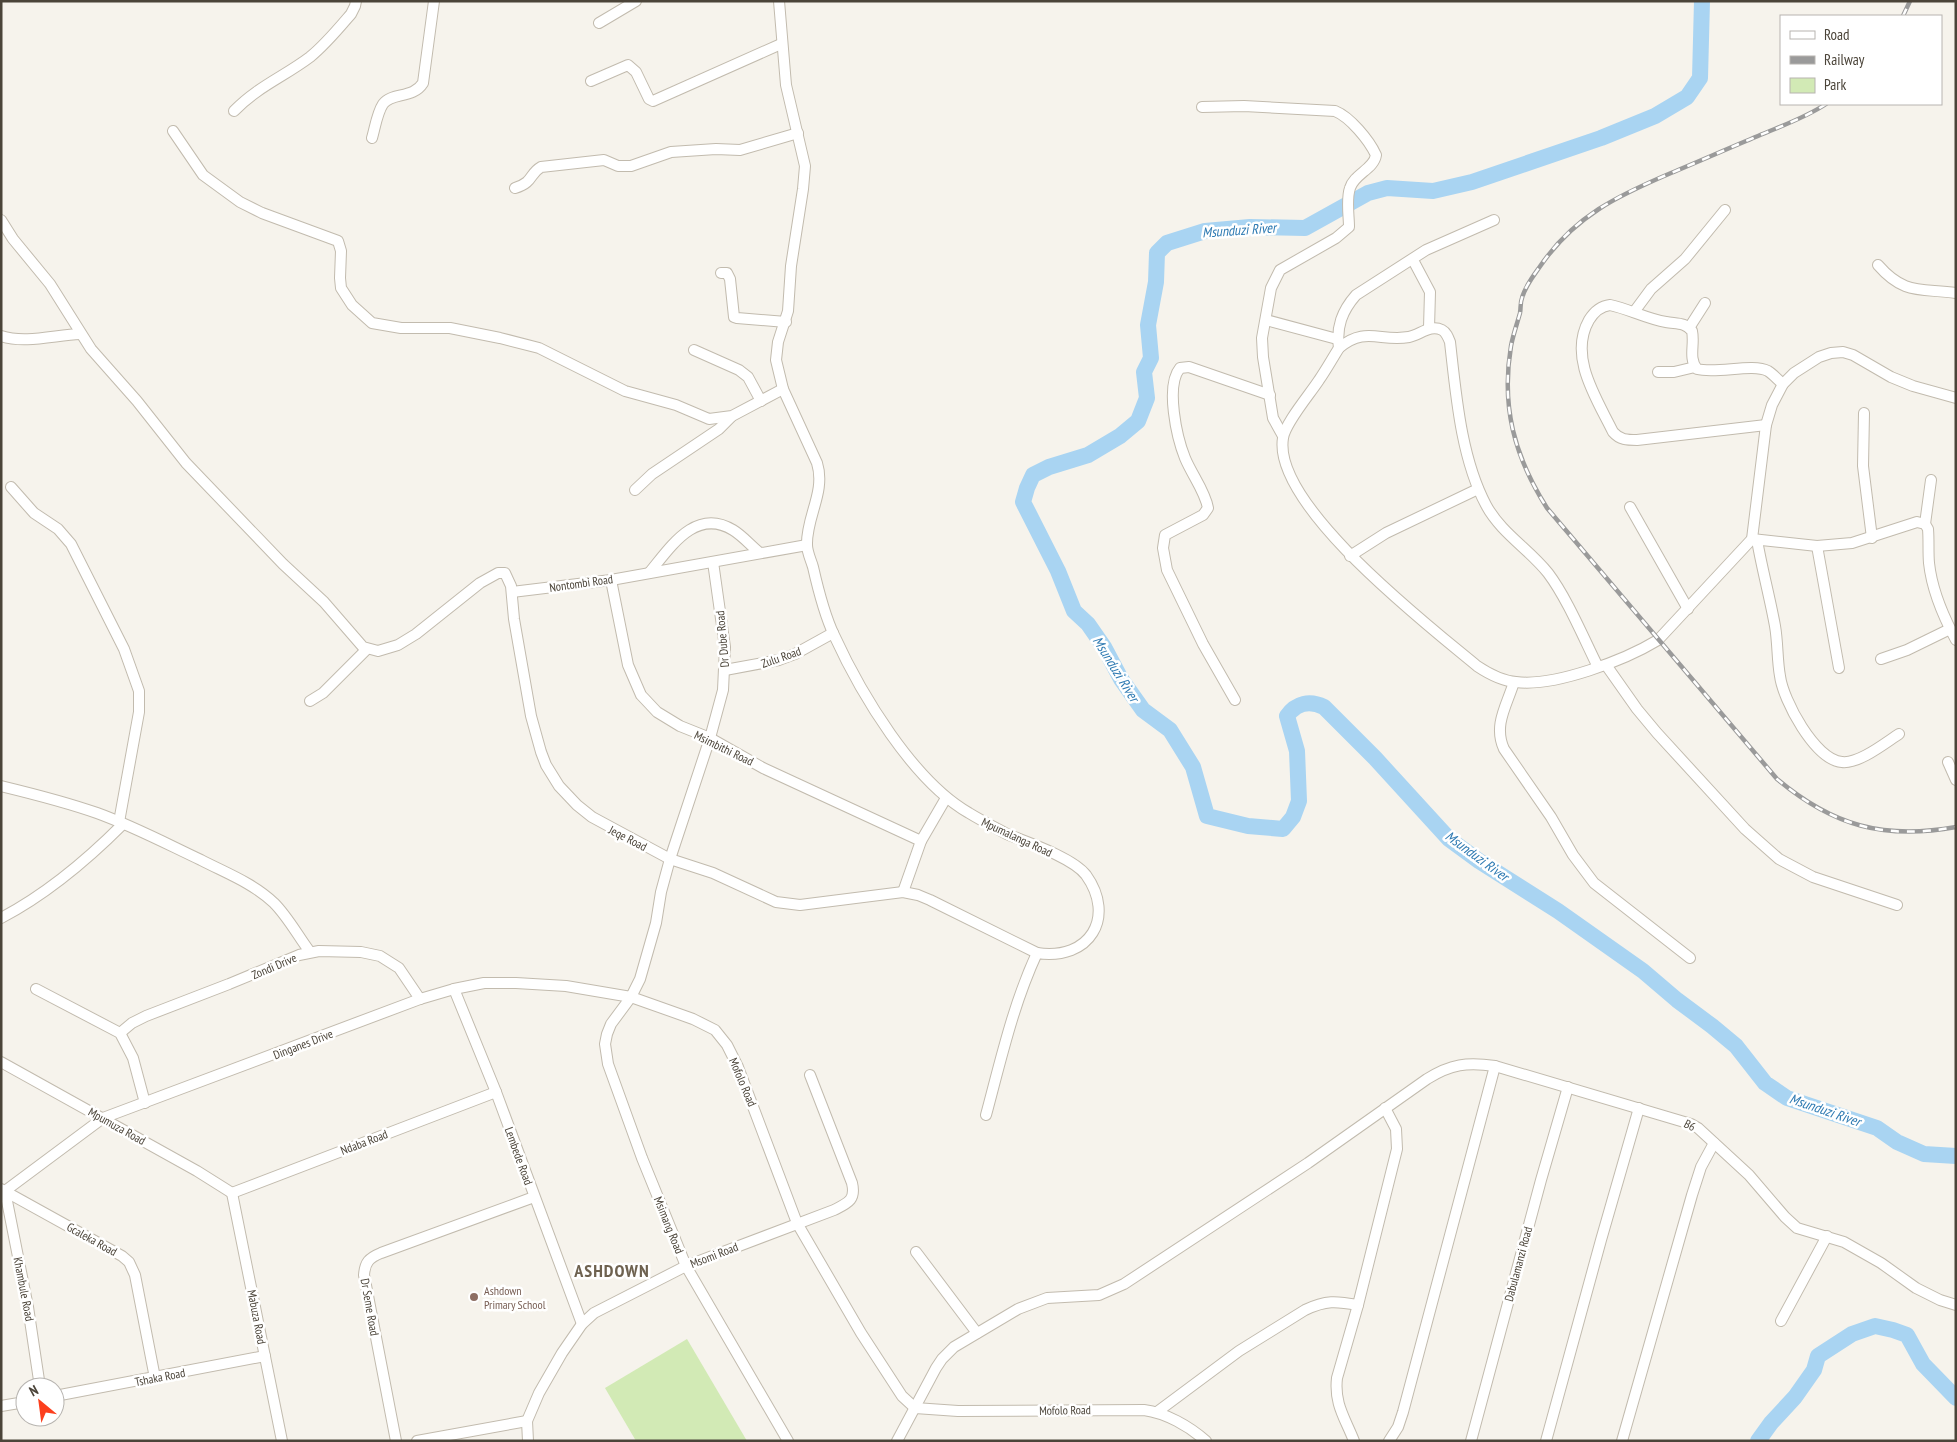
<svg xmlns="http://www.w3.org/2000/svg" width="1957" height="1442" viewBox="0 0 1957 1442" font-family="'PT Sans Narrow',sans-serif">
<rect width="100%" height="100%" fill="#f6f3ec"/>
<polygon fill="#d2eab5" points="687,1339 747,1441 636,1441 605,1388"/>
<g fill="none" stroke-linecap="round" stroke-linejoin="round">
<g stroke="#a9d4f2" stroke-width="16">
<path d="M1702,1L1700,78L1687,97L1655,116L1601,138L1472,182L1433,191L1387,188L1368,193L1305,228L1250,227L1205,231L1167,243L1157,253L1156,282L1148,325L1151,358L1144,372L1147,398L1138,421L1120,436L1088,455L1049,467L1033,475L1027,488L1023,502L1058,571L1074,611L1088,624L1104,647L1121,679L1143,710L1170,730L1193,767L1207,816L1248,826L1283,829L1293,817L1299,801L1297,751L1287,716C1296,703 1310,700 1324,707L1375,758L1449,839L1479,861L1558,911L1643,971L1677,1000L1712,1026L1736,1046L1765,1083L1787,1098L1877,1128L1897,1142L1924,1154L1956,1156"/>
<polyline points="1758,1441 1771,1423 1795,1397 1814,1370 1818,1356 1852,1334 1875,1326 1893,1330 1907,1335 1923,1364 1956,1398"/>
</g>
<g stroke="#c2bbae" stroke-width="12">
<g id="minor">
<path d="M779,1L786,85L805,166L803,189L791,266L788,311L778,342L776,360L783,389L817,463C826,492 806,517 807,545C807,552 811,560 813,567C818,589 824,614 834,635C861,694 913,781 969,813C982,821 996,828 1009,835C1029,843 1073,858 1086,875C1116,917 1090,961 1037,953C1013,1005 1001,1059 986,1115"/>
<polyline points="599,23 636,1"/>
<polyline points="591,81 628,65 636,72 649,99 653,101 781,44"/>
<path d="M1202,107L1244,106L1335,111C1350,117 1369,140 1376,155C1374,169 1354,174 1350,188C1346,199 1349,216 1349,227L1336,238L1280,270L1271,288L1262,338L1263,357L1273,418L1283,436"/>
<path d="M234,111C257,87 285,76 310,57C325,45 339,28 351,14L355,6L356,1"/>
<polyline points="173,131 203,175 240,202 262,213 338,241 341,251 340,278 341,288 352,305 372,323 401,328 450,328 500,338 539,348 625,391 676,405 709,419 732,416 783,389"/>
<path d="M372,138C375,128 377,113 383,104C392,92 413,99 423,83L434,1"/>
<path d="M515,188C534,182 529,174 541,167L604,160L618,166H631L671,152L716,149L740,150L798,133"/>
<polyline points="1,220 13,239 50,284 91,349 137,401 186,463 283,564 324,602 363,647 378,651 398,645 416,634 480,583 498,573 505,573 511,586 514,619 531,716 541,752 546,765 559,786 577,805 592,817 670,859 713,873 776,902 800,905 903,892 918,895 930,900 1037,953"/>
<polyline points="1413,260 1430,292 1429,328"/>
<path d="M1878,265C1904,295 1920,288 1956,293"/>
<polyline points="721,273 727,273 730,279 734,317 737,318 786,322"/>
<polyline points="1634,312 1651,289 1685,259 1725,210"/>
<polyline points="1266,320 1337,339"/>
<polyline points="1689,328 1705,303"/>
<path d="M1,336C25,344 55,335 80,334"/>
<path d="M1339,348C1336,327 1342,311 1356,295L1426,250L1494,220"/>
<polyline points="694,350 739,370 748,377 761,401"/>
<polyline points="1658,372 1674,372 1695,367"/>
<polyline points="1864,413 1863,466 1872,538"/>
<path d="M1766,425L1637,440C1627,440 1620,440 1613,432C1597,399 1568,357 1589,320C1594,312 1601,306 1610,305C1629,309 1647,319 1666,322C1676,324 1685,322 1692,331C1695,344 1688,358 1697,369C1717,374 1753,363 1768,371C1773,374 1778,380 1783,384"/>
<polyline points="11,487 34,513 58,529 71,544 124,649 139,691 139,712 119,822"/>
<polyline points="635,490 652,474 719,429 731,417"/>
<polyline points="1630,507 1688,609"/>
<polyline points="1925,524 1931,480"/>
<path d="M1752,539L1817,546L1852,543L1917,522L1925,524L1928,529C1929,540 1928,552 1929,563C1932,591 1943,616 1956,640"/>
<path d="M1757,540C1762,569 1770,598 1775,626C1778,643 1777,660 1780,676C1783,700 1815,760 1842,762C1859,764 1885,743 1899,734"/>
<polyline points="1817,546 1839,668"/>
<polyline points="1350,556 1386,533 1478,489"/>
<polyline points="713,562 725,647 723,690 710,738 670,859 661,892 656,923 640,979 631,997 611,1024 607,1034 605,1044 608,1064 642,1158 686,1266 788,1441"/>
<path d="M649,573C670,548 695,507 733,530C743,536 751,546 760,553"/>
<polyline points="611,580 628,665 641,695 657,712 680,726 710,738 763,768 921,841"/>
<polyline points="512,592 611,580 807,545"/>
<polyline points="1881,659 1907,650 1950,629"/>
<polyline points="1606,665 1637,709 1657,733 1745,829 1779,859 1813,877 1897,905"/>
<path d="M1598,667C1584,639 1567,598 1548,573C1529,549 1501,533 1486,505C1461,458 1456,395 1450,342C1448,337 1446,332 1442,330C1430,324 1420,335 1409,337C1380,342 1365,326 1339,348C1332,359 1326,370 1319,380C1310,394 1285,423 1283,438C1272,505 1429,626 1477,666C1489,674 1502,681 1516,682C1555,687 1625,660 1658,640L1752,539L1766,425L1772,405L1783,384L1794,373L1819,357L1831,353L1843,352L1853,355L1891,377L1913,386L1956,398"/>
<polyline points="725,670 779,660 795,654 833,633"/>
<path d="M1514,682C1507,705 1493,725 1504,749L1551,817L1573,855L1594,883L1690,958"/>
<path d="M1235,700L1203,644L1167,570L1163,548L1165,535L1203,515L1208,508C1205,491 1192,475 1185,458C1177,438 1165,386 1180,368L1189,367L1270,395"/>
<polyline points="310,701 323,693 367,649"/>
<polyline points="1948,762 1956,780"/>
<path d="M1,786C34,794 66,802 97,813C133,826 167,844 201,860C226,873 253,883 274,903C288,917 298,936 310,952"/>
<polyline points="903,892 921,841 946,798"/>
<path d="M1,918C47,894 86,861 123,824"/>
<polyline points="36,989 120,1033 133,1058 145,1103"/>
<polyline points="454,989 496,1092 582,1324"/>
<polyline points="120,1033 132,1023 146,1016 229,984 299,955 319,951 361,952 380,956 399,968 420,999"/>
<polyline points="1,1062 197,1171 232,1193"/>
<polyline points="1,1189 122,1256 129,1262 135,1275 155,1378"/>
<polyline points="5,1191 28,1307 40,1387"/>
<polyline points="232,1193 496,1092"/>
<polyline points="232,1193 282,1441"/>
<polyline points="1,1194 103,1118 420,999 454,989 484,983 516,983 566,986 631,997 693,1019 715,1030 727,1045 738,1067 797,1223 861,1333 902,1396 915,1408"/>
<polyline points="916,1252 977,1333"/>
<polyline points="1781,1321 1827,1236"/>
<polyline points="55,1396 265,1356"/>
<polyline points="1,1406 25,1402"/>
<path d="M915,1408L958,1411L1144,1410C1166,1413 1189,1426 1206,1441"/>
<path d="M1157,1412L1239,1351L1305,1310C1326,1300 1336,1301 1358,1305"/>
<path d="M396,1441L364,1275C365,1262 369,1258 381,1253L534,1197"/>
<polyline points="417,1441 527,1421"/>
<path d="M528,1441L527,1421L539,1393L562,1353L582,1324L594,1313L686,1266L834,1210C848,1203 856,1200 852,1183L810,1075"/>
<path d="M897,1441L936,1368L942,1359L954,1347L1018,1309L1047,1298L1099,1295L1124,1284L1308,1163L1427,1079C1451,1064 1467,1062 1495,1066L1691,1124L1698,1128L1749,1175L1785,1217L1797,1228L1844,1242L1881,1263L1916,1288L1940,1300L1956,1305"/>
<path d="M1354,1441C1345,1418 1334,1404 1337,1378L1358,1305L1397,1149L1396,1129L1385,1108"/>
<polyline points="1389,1441 1398,1427 1403,1412 1495,1066"/>
<polyline points="1471,1441 1541,1180 1568,1087"/>
<polyline points="1546,1441 1601,1240 1639,1108"/>
<polyline points="1622,1441 1692,1195 1701,1167 1714,1143"/>
</g>
</g>
<use href="#minor" stroke="#fff" stroke-width="10"/>
<g stroke="#9a9a9a" stroke-width="4.5">
<g id="rail">
<polyline points="1903,16 1910,1"/>
<path d="M1826,104C1805,118 1781,126 1758,136C1729,148 1700,161 1671,173C1617,196 1575,216 1541,265C1534,275 1525,286 1522,298C1520,303 1521,308 1520,313C1517,324 1513,335 1511,346C1501,406 1514,456 1547,508L1777,779C1833,826 1884,840 1956,827"/>
</g>
</g>
<use href="#rail" stroke="#fff" stroke-width="2.5" stroke-dasharray="8" stroke-linecap="butt"/>
</g>
<circle fill="#8d6e63" stroke="#fff" stroke-width="2" cx="474" cy="1297" r="5"/>
<g text-anchor="middle" dominant-baseline="central" stroke-width="5" stroke-linejoin="round" paint-order="stroke">
<g font-size="12" fill="#4b4439" stroke="#fff">
<text transform="translate(581 583) rotate(-8)">Nontombi Road</text>
<text transform="translate(722 639) rotate(-95)">Dr Dube Road</text>
<text transform="translate(781 657) rotate(-19)">Zulu Road</text>
<text transform="translate(724 748) rotate(26)">Msimbithi Road</text>
<text transform="translate(1017 837) rotate(25)">Mpumalanga Road</text>
<text transform="translate(628 838) rotate(27)">Jeqe Road</text>
<text transform="translate(274 966) rotate(-23)">Zondi Drive</text>
<text transform="translate(303 1044) rotate(-21)">Dinganes Drive</text>
<text transform="translate(743 1082) rotate(67)">Mofolo Road</text>
<text transform="translate(1690 1125) rotate(27)">B6</text>
<text transform="translate(117 1126) rotate(29)">Mpumuza Road</text>
<text transform="translate(364 1142) rotate(-21)">Ndaba Road</text>
<text transform="translate(519 1156) rotate(70)">Lembede Road</text>
<text transform="translate(669 1225) rotate(68)">Msimang Road</text>
<text transform="translate(92 1239) rotate(29)">Gcaleka Road</text>
<text transform="translate(714 1255) rotate(-21)">Msomi Road</text>
<text transform="translate(1518 1264) rotate(-75)">Dabulamanzi Road</text>
<text transform="translate(24 1289) rotate(79)">Khambule Road</text>
<text transform="translate(370 1307) rotate(80)">Dr Seme Road</text>
<text transform="translate(257 1317) rotate(79)">Mabuza Road</text>
<text transform="translate(160 1377) rotate(-11)">Tshaka Road</text>
<text transform="translate(1065 1410) rotate(-1)">Mofolo Road</text>
</g>
<g font-size="12" fill="#785e54" stroke="#fff" text-anchor="start">
<text x="484" y="1290">Ashdown<tspan x="484" dy="14">Primary School</tspan></text>
</g>
<g font-size="14" font-style="italic" fill="#2e7ab2" stroke="#fff">
<text transform="translate(1239 230) rotate(-4)">Msunduzi River</text>
<text transform="translate(1116 669) rotate(58)">Msunduzi River</text>
<text transform="translate(1477 856) rotate(36)">Msunduzi River</text>
<text transform="translate(1825 1110) rotate(19)">Msunduzi River</text>
</g>
<g font-size="18" font-weight="bold" letter-spacing="1" fill="#6e6250" stroke="#fff">
<text x="612" y="1270">ASHDOWN</text>
</g>
</g>
<rect width="1957" height="1442" fill="none" stroke="#4b4439" stroke-width="5"/>
<rect x="1780" y="15" width="162" height="90" fill="#ffffff" stroke="#b7b4b0"/>
<rect x="1790" y="31" width="25" height="8" fill="#ffffff" stroke="#b7b4b0"/>
<text x="1824" y="40" font-size="15" fill="#4b4439">Road</text>
<rect x="1790" y="56" width="25" height="8" fill="#9a9a9a" stroke="#b7b4b0"/>
<text x="1824" y="65" font-size="15" fill="#4b4439">Railway</text>
<rect x="1790" y="78" width="25" height="15" fill="#d2eab5" stroke="#b7b4b0"/>
<text x="1824" y="90" font-size="15" fill="#4b4439">Park</text>
<g transform="translate(40 1402) rotate(331)"><circle r="24" fill="#ffffff" stroke="#b7b4b0"/>
<path d="M0-4L9 19L0 12L-9 19Z" fill="#fc3f1d"/>
<text y="-8" font-size="14" font-weight="bold" text-anchor="middle" fill="#4b4439">N</text>
</g>
</svg>
